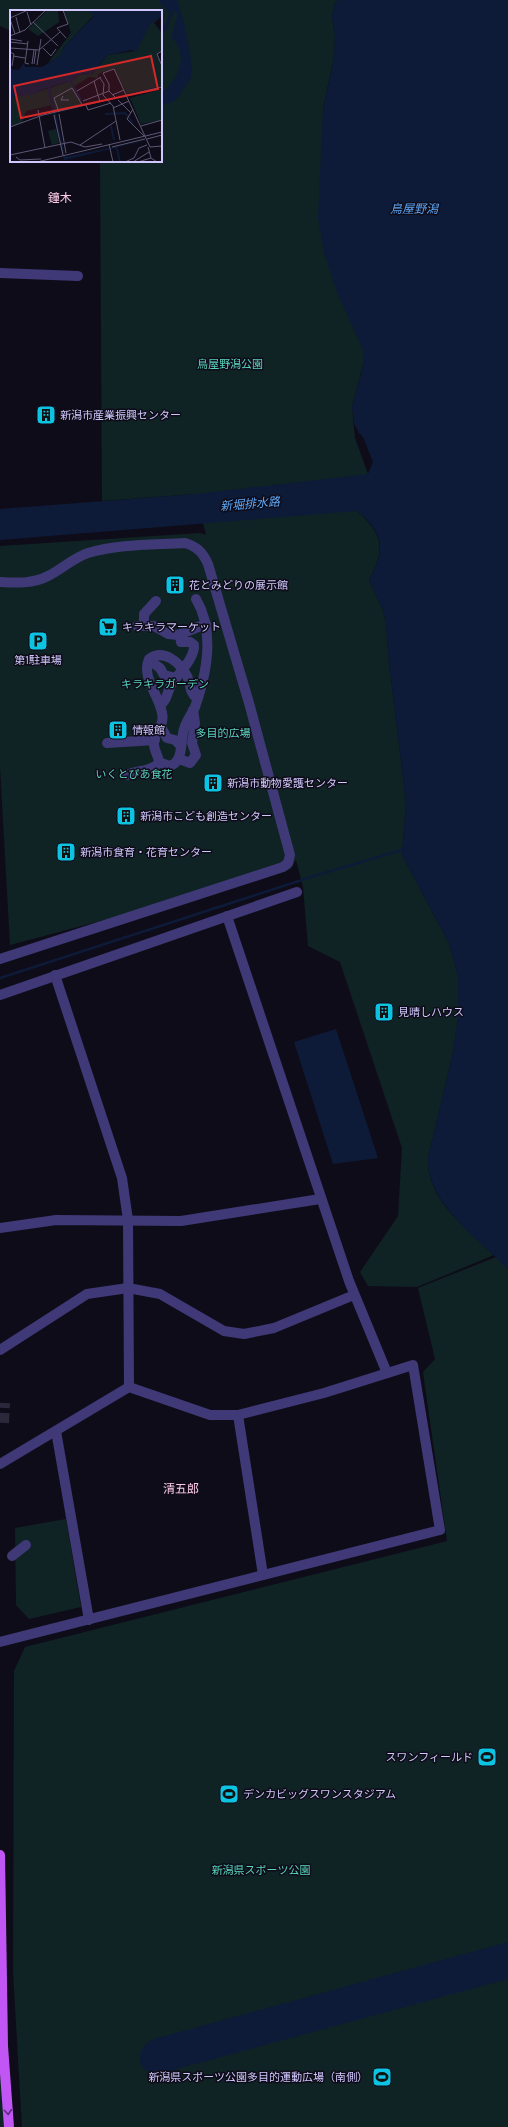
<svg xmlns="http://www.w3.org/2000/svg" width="508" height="2127" viewBox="0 0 508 2127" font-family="Karla,'Noto Sans JP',sans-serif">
<rect width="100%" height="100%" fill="#0f0c1a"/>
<g fill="#0f2324">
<path d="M0,0H338L335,3L332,17L335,36L334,57L323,109L358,334L363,350V365L352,407L355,438L368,474L357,511C383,533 386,550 369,580L383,610L386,623L389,662L406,803L402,855L449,943L458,976V1020L452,1057L428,1158C426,1199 467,1229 494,1255L417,1287L368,1286L360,1272L398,1216L402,1148L340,962L308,946L303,887L296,860L291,869L280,873L10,945L0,767V546L200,533L206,535L196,494L102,501L100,161H161V11H11V31L0,26Z"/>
<polygon points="496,1257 508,1269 508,2127 22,2127 13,1972 14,1671 25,1647 447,1541 423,1372 435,1359 418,1288"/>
<polygon points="66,1519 81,1607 29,1619 16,1605 15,1528"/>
<polygon points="0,2063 5,2127 0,2127"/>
</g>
<g fill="#0d1b38">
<path d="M160,0H177C183,15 194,61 191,77C189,83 184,87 181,93C178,100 169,105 161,104V93C179,80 190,55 171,37L178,14L174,11L167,29L161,36V26L165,25L170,13L159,2Z"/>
<path d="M338,0H508V1269C479,1239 426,1203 428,1158L452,1057L458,1020V976L449,943L402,855L406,803L389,662L386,623L383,610L369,580C386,551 384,532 357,511L0,540V509L196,494L368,474L373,462L363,437L359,433L354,423L352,407L363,366V350L337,292L324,253L318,218L323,110L334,57L335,36L332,17L335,3Z"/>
<polygon points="336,1029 378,1158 333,1164 294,1042"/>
<path d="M508,1942V1979L162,2073C137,2077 131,2049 154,2039Z"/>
</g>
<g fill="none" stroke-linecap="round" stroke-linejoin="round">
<polyline stroke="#0d1b38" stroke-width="2.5" points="0,978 311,877 405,849"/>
<polyline stroke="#2c283c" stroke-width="10" stroke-dasharray="10 5" stroke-linecap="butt" points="4,1423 5,1403"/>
<g stroke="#3f3977" stroke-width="10">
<polyline points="0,273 78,276"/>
<path d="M0,582C16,583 33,584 48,576C62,569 73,558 88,553C118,544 154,545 185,543C198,547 203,553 208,564L249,703L290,855L288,863L283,867L0,959"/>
<polyline points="137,626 154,626 168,634 178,635 206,624"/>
<polyline points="144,626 144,614 156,601"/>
<polyline points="149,660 160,668 164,675 176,678"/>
<path d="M160,705C168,700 167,691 172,683C179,673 195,658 194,645L190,642H181L180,635"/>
<polyline points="161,727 167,738 175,740 181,746"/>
<polyline points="107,743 155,740"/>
<polyline points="179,759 190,763 196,755 192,743 195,723 193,710"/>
<path d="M159,762L169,766C184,763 180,741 184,729C186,721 192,714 195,707C207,673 215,631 196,599"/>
<path d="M127,775C137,770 151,772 159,763C159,756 153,750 154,742C155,731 165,725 162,713C159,695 141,677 149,659C164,648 180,663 187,676C191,684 189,693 197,698"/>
<polyline points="227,916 349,1281 387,1373"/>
<polyline points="55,975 122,1178 128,1220 129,1387"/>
<polyline points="0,995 297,892"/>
<polyline points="0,1228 56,1220 181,1221 320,1199"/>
<polyline points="0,1350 87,1294 128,1288 160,1294 224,1331 244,1334 274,1328 354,1295"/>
<polyline points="238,1415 263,1575"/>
<polyline points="56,1431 89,1620"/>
<polyline points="0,1464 129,1387 210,1415 238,1415 324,1393 413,1365 440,1530 0,1642"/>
<polyline points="12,1556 26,1545"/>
</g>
<polyline stroke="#c156f5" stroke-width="10" points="0,1855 3,2046 9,2127"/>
</g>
<defs><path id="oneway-chevron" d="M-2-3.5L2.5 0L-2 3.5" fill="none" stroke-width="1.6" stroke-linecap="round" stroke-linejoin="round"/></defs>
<use stroke="#5f2d7d" href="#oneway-chevron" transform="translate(8 2112) rotate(85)"/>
<defs>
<g id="building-square" transform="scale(1)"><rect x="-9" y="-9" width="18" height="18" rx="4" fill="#0dc3e2" stroke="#0f0c1a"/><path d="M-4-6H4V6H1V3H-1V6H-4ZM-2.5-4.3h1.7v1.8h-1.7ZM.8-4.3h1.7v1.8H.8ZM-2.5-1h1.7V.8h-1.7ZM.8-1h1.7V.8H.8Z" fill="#111"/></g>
<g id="supermarket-square" transform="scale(1)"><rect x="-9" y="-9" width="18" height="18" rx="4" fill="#0dc3e2" stroke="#0f0c1a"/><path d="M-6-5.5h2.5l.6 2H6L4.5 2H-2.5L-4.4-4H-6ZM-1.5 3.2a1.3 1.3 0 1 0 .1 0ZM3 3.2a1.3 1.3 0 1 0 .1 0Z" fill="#111"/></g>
<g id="parking-square" transform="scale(1)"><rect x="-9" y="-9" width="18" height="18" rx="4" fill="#0dc3e2" stroke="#0f0c1a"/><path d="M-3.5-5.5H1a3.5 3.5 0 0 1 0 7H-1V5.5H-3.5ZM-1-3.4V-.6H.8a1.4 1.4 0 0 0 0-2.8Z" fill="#111"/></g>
<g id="stadium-square" transform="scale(1)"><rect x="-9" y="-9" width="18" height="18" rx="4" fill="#0dc3e2" stroke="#0f0c1a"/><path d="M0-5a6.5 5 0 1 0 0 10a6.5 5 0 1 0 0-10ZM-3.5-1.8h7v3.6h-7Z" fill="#111"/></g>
</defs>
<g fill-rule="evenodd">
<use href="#building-square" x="46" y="415"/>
<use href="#building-square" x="175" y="585"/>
<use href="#supermarket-square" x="108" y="627"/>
<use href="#parking-square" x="38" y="641"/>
<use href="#building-square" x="118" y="730"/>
<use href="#building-square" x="213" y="783"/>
<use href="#building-square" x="126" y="816"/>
<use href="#building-square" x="66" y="852"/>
<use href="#building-square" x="384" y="1012"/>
<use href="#stadium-square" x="487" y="1757"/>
<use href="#stadium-square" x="229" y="1794"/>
<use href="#stadium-square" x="382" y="2077"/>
</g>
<g text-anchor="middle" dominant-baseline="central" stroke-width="3" stroke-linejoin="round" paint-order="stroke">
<g font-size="11" fill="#5ad6bd" stroke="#0f0c1a">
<text x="230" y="364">鳥屋野潟公園</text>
<text x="165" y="684">キラキラガーデン</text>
<text x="223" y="733">多目的広場</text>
<text x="134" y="774">いくとぴあ食花</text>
<text x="261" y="1870">新潟県スポーツ公園</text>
</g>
<g font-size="11" fill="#d0c8fc" stroke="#0f0c1a" text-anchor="start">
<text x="60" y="415">新潟市産業振興センター</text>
<text x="189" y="585">花とみどりの展示館</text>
<text x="122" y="627">キラキラマーケット</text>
<text x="38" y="660" text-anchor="middle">第1駐車場</text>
<text x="132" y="730">情報館</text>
<text x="227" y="783">新潟市動物愛護センター</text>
<text x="140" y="816">新潟市こども創造センター</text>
<text x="80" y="852">新潟市食育・花育センター</text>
<text x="398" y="1012">見晴しハウス</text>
<text x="473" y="1757" text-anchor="end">スワンフィールド</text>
<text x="243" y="1794">デンカビッグスワンスタジアム</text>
<text x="368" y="2077" text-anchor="end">新潟県スポーツ公園多目的運動広場（南側）</text>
</g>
<g font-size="12" fill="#fccae7" stroke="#0f0c1a">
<text x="60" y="198">鐘木</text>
<text x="181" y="1489">清五郎</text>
</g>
<g font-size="12" font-style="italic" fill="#5ca7f5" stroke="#0f0c1a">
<text x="414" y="209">鳥屋野潟</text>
<text transform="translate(250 504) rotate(-5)">新堀排水路</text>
</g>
</g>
<g transform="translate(10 10)">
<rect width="152" height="152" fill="#0f0c1a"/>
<path d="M38,0H48L49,12L28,26L18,19ZM54,0H78L84,5L54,37L51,46L38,53L61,23ZM152,6L144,13L152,23V41L147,43L152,57V76L117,84L104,59L93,62L88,64V68L79,67L63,77L72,95L46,102L42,88V95L16,101L12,113L0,116V90L3,87L25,83L61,71L69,65L82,64L98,45L125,41L140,14ZM152,79V110L131,114L120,88ZM46,119L49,133L42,135L38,121Z" fill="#0f2324"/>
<path d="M78,0H152V6L140,14L126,42L122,40L98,45L81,64L68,65L61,71L40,77L55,147L152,127L107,137V140L105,138L54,150L37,78L21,85L5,86L0,90V59L9,60L14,53L15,57H32L50,46L54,37L84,6Z" fill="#0d1b38"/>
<path fill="none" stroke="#0d1b38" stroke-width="2" d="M60,70L71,90M95,104L115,103L123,113M101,116L104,130M107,139L110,152"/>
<path fill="none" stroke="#5c5774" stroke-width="1" d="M53,0L58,14L47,18L56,28M17,2L21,15M6,7L10,23M0,8L18,0M0,9L5,24M23,12L48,36M0,26L15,20L36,0M0,29L12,31M18,31L15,53L19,54M0,32L18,34M0,38L29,40L50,22M33,38L41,46L46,39M152,41L147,44L152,56M0,42L4,44L2,56M3,46L15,48M22,54L24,40M24,54L26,40M27,55L31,29M90,68L94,74L93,85L103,96L110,130M84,71L90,92M67,81L91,67M102,85L114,80M53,86L51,90H59M106,88L99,81V74L93,63L104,59L140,137L152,136M108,90L121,103M73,91L99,81M76,95L78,100L101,93M103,98L119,91M123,99L117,109L134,126M28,100L35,138M49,102L44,88L62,78L73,96M49,104L56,143M44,105L53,145M131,116L152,110M0,117L33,105L152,77M137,129L152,125M99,134L103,152M70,135L106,111M102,137L135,129M138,137L141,148L147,152M0,145L61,132L75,137L92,134M6,147L10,150L31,149M27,152L152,122M115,152L124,148L129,138L137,135M123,152L139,142M128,152L141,148"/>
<path fill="#d62828" fill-opacity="0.15" stroke="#d62828" stroke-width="2" d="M141,46L148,79L11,108L4,76Z"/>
<rect width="152" height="152" fill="none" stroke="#d0c8fc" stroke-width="2"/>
</g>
</svg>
